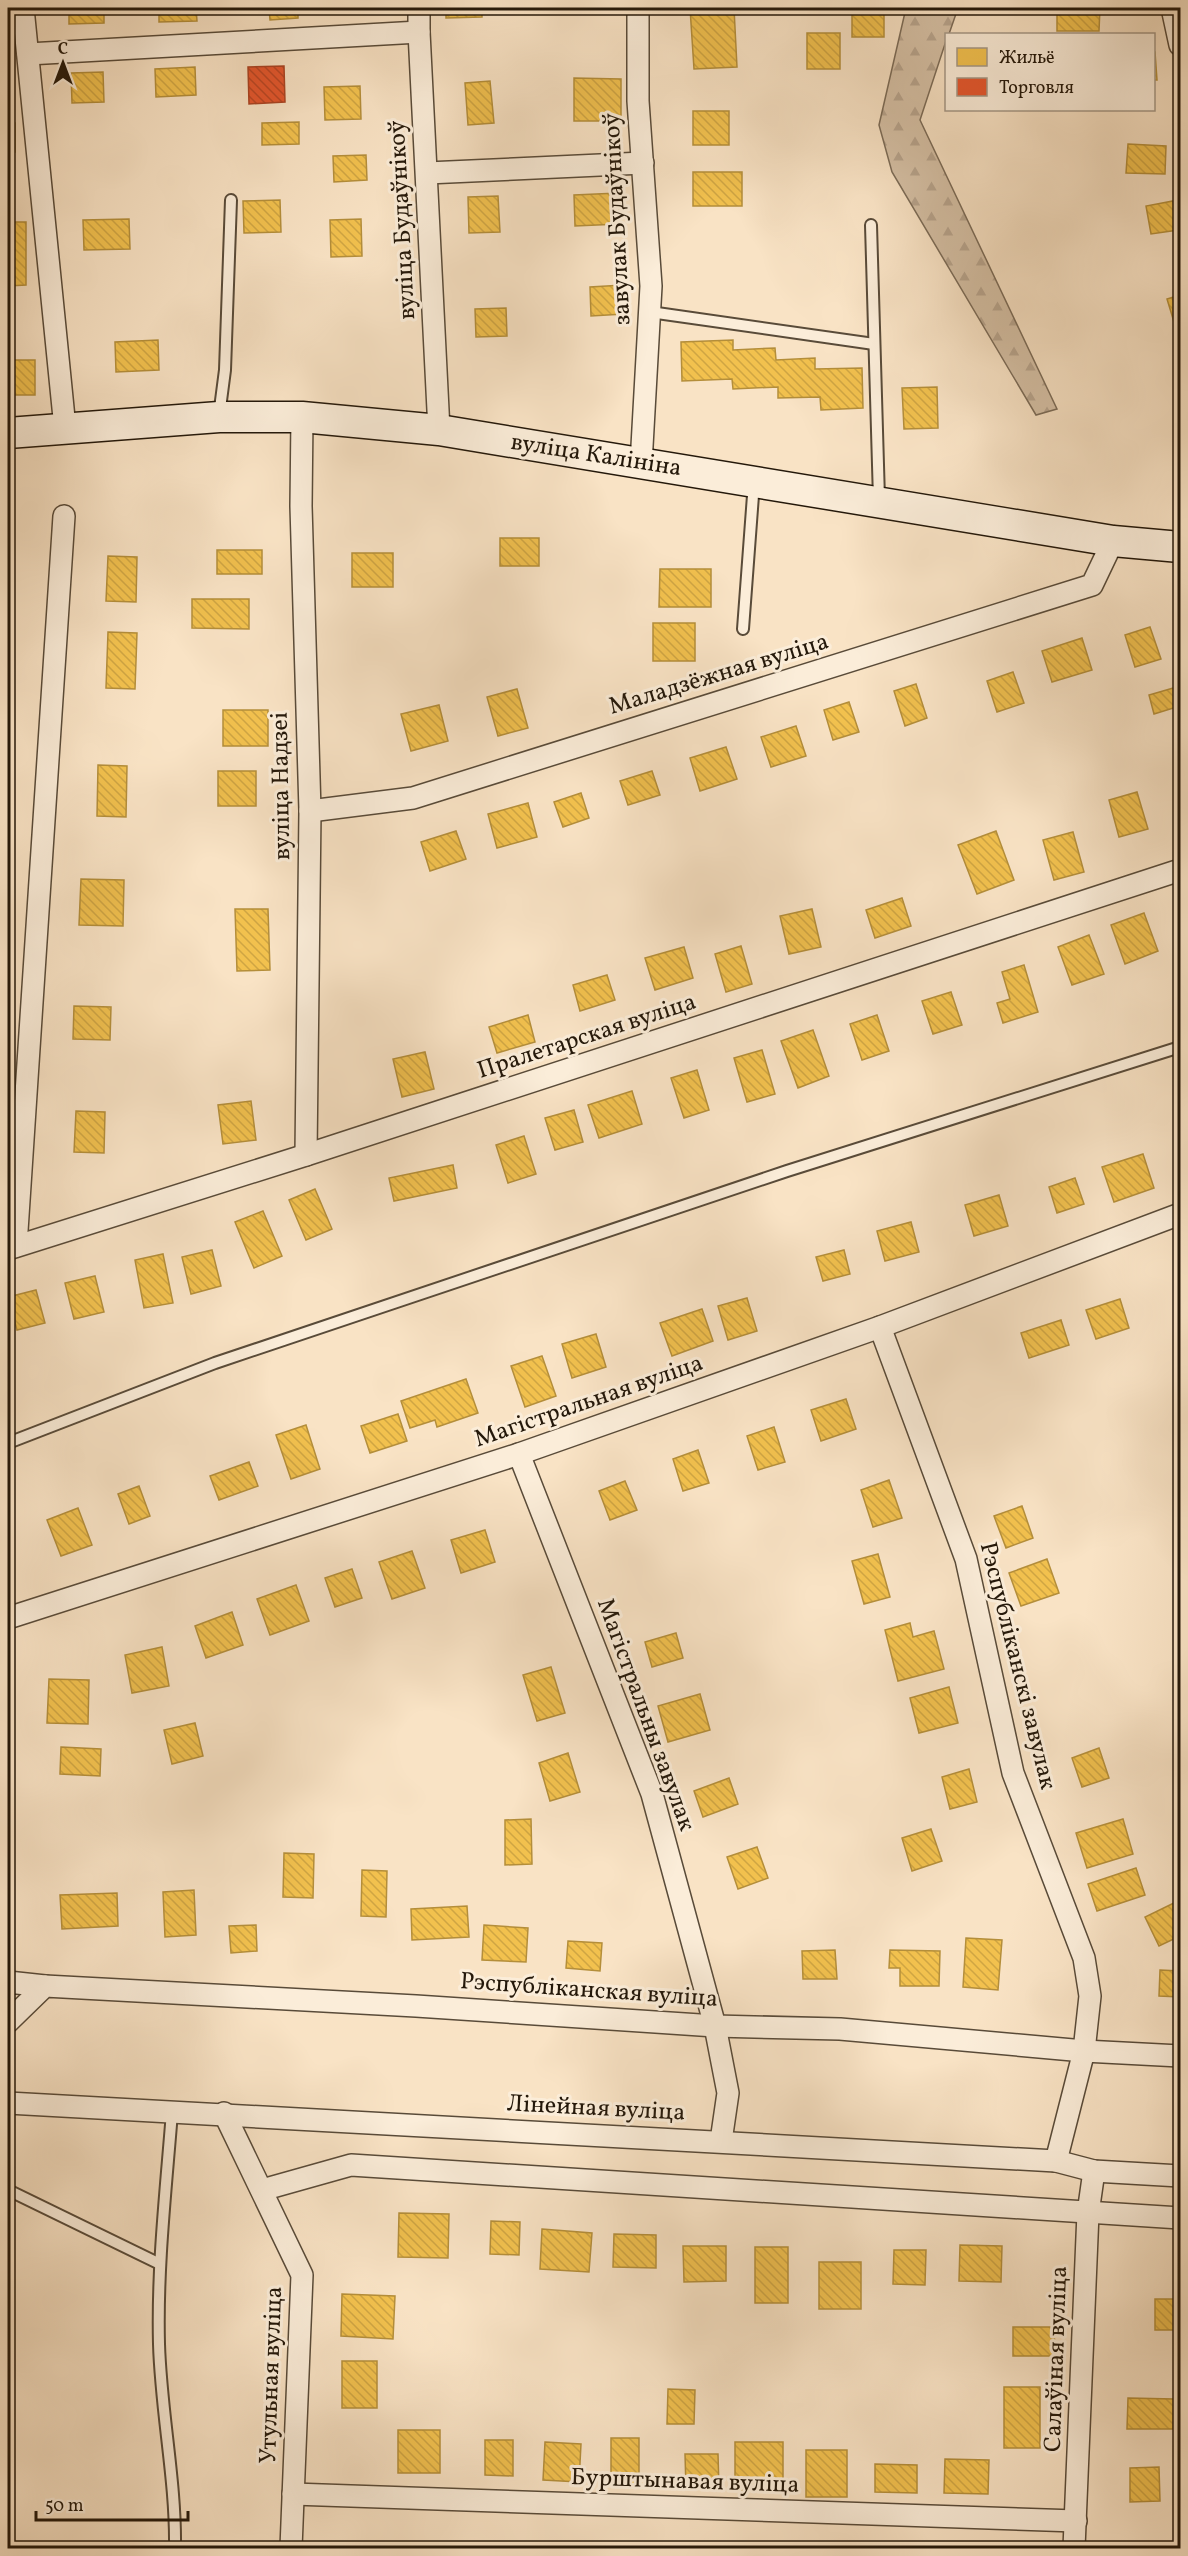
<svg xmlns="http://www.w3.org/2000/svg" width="1188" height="2556" viewBox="0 0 1188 2556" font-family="Vollkorn,serif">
<defs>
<pattern id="forest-firs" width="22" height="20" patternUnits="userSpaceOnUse" patternTransform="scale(1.5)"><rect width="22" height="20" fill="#d5c0a5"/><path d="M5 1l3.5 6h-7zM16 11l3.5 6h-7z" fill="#b7a48d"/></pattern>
<pattern id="homes-back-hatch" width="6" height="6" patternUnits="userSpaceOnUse" patternTransform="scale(1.5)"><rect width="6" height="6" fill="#f2c14e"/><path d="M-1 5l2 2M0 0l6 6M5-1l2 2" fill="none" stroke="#cfa543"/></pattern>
<pattern id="shops-back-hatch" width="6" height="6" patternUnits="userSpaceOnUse" patternTransform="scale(1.5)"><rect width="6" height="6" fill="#e4572e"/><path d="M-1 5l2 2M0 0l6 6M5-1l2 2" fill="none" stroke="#b94725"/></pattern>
</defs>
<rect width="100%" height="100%" fill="#f9e3c5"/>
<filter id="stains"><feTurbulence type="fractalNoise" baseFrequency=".00333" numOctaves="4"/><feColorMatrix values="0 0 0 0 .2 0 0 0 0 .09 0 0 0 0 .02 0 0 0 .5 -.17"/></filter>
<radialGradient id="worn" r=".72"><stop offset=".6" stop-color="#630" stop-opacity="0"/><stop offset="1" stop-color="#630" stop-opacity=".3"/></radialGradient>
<polygon fill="url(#forest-firs)" stroke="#7c6c58" stroke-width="1.5" points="906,8 958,8 949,34 946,34 946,41 920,120 1057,409 1036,415 892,172 879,125"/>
<g fill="url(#homes-back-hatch)" stroke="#b48e3a" stroke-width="1.5">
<polygon points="69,8 104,8 104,23 69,24"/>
<polygon points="159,8 196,8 197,21 159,22"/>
<polygon points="269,8 298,8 298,18 270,20"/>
<polygon points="446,8 482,8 482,17 446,18"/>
<polygon points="690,8 734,8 737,67 694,69"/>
<rect x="852" y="8" width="32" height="29"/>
<polygon points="1057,8 1100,8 1099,31 1057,31"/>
<rect x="807" y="33" width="33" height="36"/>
<polygon points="1154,52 1155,52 1157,80 1154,80"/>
<polygon points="195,67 196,95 156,97 155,69"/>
<polygon points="103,72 104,102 72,103 71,73"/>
<polygon points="574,78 621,79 621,121 574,121"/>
<polygon points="490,81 494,123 468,125 465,83"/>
<polygon points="360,86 361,119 325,120 324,87"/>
<rect x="693" y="111" width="36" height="34"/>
<polygon points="299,122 299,144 262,145 262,123"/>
<polygon points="15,123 15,152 8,152 8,124"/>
<polygon points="1128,144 1166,146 1165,174 1126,173"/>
<polygon points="366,155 367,180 334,182 333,156"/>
<rect x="693" y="172" width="49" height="34"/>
<polygon points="618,193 619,224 575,226 574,195"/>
<polygon points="498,196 500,232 469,233 468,197"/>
<polygon points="280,200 281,232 244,233 243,201"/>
<polygon points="1173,201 1178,230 1151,234 1146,206"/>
<polygon points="129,219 130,249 84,250 83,220"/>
<polygon points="361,219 362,256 331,257 330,220"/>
<polygon points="8,222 26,222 26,285 8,286"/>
<polygon points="623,285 624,314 591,316 590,287"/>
<polygon points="1180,295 1180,320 1174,322 1167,299"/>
<polygon points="506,308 507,336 476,337 475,309"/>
<polygon points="158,340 159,370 116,372 115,342"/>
<polygon points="733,340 733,350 775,348 776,360 815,358 815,369 862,368 863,408 821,410 820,397 778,398 778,387 733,389 732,379 682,381 681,342"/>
<rect x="8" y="360" width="27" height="35"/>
<polygon points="937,387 938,428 904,429 902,388"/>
<rect x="500" y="538" width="39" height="28"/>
<rect x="217" y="550" width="45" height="24"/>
<rect x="352" y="553" width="41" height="34"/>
<polygon points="108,556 137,557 136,602 106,601"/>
<polygon points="660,569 711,569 711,607 659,607"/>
<polygon points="192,599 249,599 249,629 192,628"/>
<rect x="653" y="623" width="42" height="38"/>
<polygon points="1150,627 1161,659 1135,667 1125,635"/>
<polygon points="108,632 137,633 135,689 106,688"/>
<polygon points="1082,638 1092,670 1052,682 1042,651"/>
<polygon points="1013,672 1024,703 997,712 987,681"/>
<polygon points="916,684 927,718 905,726 894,691"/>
<polygon points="1180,686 1180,706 1154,714 1149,695"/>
<polygon points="517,689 528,728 498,736 487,697"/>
<polygon points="849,702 859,732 833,740 824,710"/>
<polygon points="439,705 448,741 411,751 401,714"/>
<rect x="223" y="710" width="45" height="36"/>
<polygon points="796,726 806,756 771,767 761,737"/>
<polygon points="726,747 737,779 700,791 690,758"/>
<polygon points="98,765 127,766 126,817 97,816"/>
<rect x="218" y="771" width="38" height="35"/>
<polygon points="652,771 660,795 628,805 620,781"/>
<polygon points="1137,792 1148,829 1119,837 1109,800"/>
<polygon points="581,793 589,818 563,827 554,802"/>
<polygon points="528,803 537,837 497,848 488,814"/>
<polygon points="456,831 466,859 430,871 421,842"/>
<polygon points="996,831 1014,880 977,894 958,845"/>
<polygon points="1073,832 1084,872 1054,880 1043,840"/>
<polygon points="81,879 124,880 123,926 79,925"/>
<polygon points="902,898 911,926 875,938 866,910"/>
<polygon points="235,909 268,909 270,970 237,971"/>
<polygon points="812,909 821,947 789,954 780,916"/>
<polygon points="1144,913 1158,951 1125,964 1111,925"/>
<polygon points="1089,935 1104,974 1072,985 1058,947"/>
<polygon points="741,946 752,984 726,992 715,954"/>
<polygon points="684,947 693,978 655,990 645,958"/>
<polygon points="1024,965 1038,1012 1003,1023 997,1003 1010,999 1002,972"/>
<polygon points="607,975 615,1000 580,1011 573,985"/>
<polygon points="951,992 962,1025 933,1034 922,1001"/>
<polygon points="74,1006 111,1007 110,1040 73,1039"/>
<polygon points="528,1015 535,1042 497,1053 489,1027"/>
<polygon points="877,1015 889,1051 862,1060 850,1024"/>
<polygon points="813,1030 829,1076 798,1088 781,1041"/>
<polygon points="762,1050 775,1094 747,1102 734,1058"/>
<polygon points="425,1052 434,1089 402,1097 393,1059"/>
<polygon points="697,1070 709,1110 684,1118 671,1078"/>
<polygon points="632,1091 642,1124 599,1138 588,1105"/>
<polygon points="251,1101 256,1140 223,1144 218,1105"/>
<polygon points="574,1110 583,1142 555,1150 545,1118"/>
<polygon points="76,1111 105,1112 104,1153 74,1152"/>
<polygon points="524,1136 536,1174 508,1183 496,1145"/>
<polygon points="1143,1154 1154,1188 1114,1202 1102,1167"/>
<polygon points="453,1165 457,1188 394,1201 389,1178"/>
<polygon points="1075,1178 1084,1204 1057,1213 1049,1187"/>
<polygon points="315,1189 332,1229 306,1240 289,1200"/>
<polygon points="999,1195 1008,1226 974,1236 965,1205"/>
<polygon points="263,1211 282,1256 254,1268 235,1222"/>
<polygon points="911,1222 919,1252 885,1261 877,1231"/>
<polygon points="212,1250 221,1286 191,1294 182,1257"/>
<polygon points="844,1250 850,1274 823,1281 816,1257"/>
<polygon points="163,1254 173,1303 144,1308 135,1260"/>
<polygon points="95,1276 104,1312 74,1319 65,1283"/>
<polygon points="36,1290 45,1323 17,1330 8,1297"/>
<polygon points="747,1298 757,1331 728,1340 718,1306"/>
<polygon points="1120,1299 1129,1328 1096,1339 1086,1310"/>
<polygon points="702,1309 713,1341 672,1356 660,1323"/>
<polygon points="1061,1320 1069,1345 1029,1358 1021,1333"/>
<polygon points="596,1334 606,1367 572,1378 562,1344"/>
<polygon points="542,1356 556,1396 525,1407 511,1366"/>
<polygon points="466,1379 478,1413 437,1427 435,1420 410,1428 401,1401"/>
<polygon points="846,1399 856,1429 821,1441 811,1410"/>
<polygon points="398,1414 407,1441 370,1453 361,1426"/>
<polygon points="306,1425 320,1469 291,1479 276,1435"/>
<polygon points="774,1427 785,1462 758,1470 747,1436"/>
<polygon points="698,1450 709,1483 683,1491 673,1459"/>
<polygon points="249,1462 258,1486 219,1500 210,1476"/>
<polygon points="889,1480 902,1518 873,1527 861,1490"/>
<polygon points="625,1481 637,1510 610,1520 599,1491"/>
<polygon points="139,1486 150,1516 129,1524 118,1494"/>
<polygon points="1022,1506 1033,1538 1006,1548 994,1516"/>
<polygon points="78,1508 92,1545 61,1556 47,1520"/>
<polygon points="485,1530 495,1562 461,1573 451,1540"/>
<polygon points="412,1551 425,1588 392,1599 379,1562"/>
<polygon points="878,1554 890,1597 864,1604 852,1561"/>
<polygon points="1047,1559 1059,1593 1021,1606 1009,1573"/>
<polygon points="352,1569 362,1598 335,1607 325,1578"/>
<polygon points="296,1585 309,1621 270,1635 257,1599"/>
<polygon points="232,1612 243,1645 206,1658 195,1626"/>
<polygon points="910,1623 913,1637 934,1631 944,1669 898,1681 885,1630"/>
<polygon points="676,1633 683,1658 652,1667 645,1642"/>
<polygon points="162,1647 169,1686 132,1693 125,1655"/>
<polygon points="551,1667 565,1713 537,1721 523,1675"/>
<polygon points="49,1679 89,1680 88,1724 47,1723"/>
<polygon points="949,1687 958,1723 919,1733 910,1698"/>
<polygon points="700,1694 710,1730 668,1742 658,1706"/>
<polygon points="195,1723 203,1756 172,1764 164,1730"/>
<polygon points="61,1747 101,1749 100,1776 60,1774"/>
<polygon points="1099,1748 1109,1778 1082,1787 1072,1758"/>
<polygon points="568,1753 580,1792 550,1801 539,1763"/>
<polygon points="969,1769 977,1802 950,1809 942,1777"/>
<polygon points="729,1778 738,1804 703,1817 694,1791"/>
<polygon points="531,1819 532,1864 505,1865 505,1820"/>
<polygon points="1123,1819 1133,1854 1087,1868 1076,1833"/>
<polygon points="931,1829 942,1861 912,1871 902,1838"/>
<polygon points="757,1847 768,1878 738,1889 727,1857"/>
<polygon points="284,1853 314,1854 313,1898 283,1897"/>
<polygon points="1136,1868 1145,1895 1097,1911 1088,1884"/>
<polygon points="362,1870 387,1871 386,1917 361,1916"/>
<polygon points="194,1890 196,1935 165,1937 163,1892"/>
<polygon points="117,1893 118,1926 62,1929 60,1895"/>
<polygon points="1180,1900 1180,1936 1159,1946 1145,1917"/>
<polygon points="467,1906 469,1937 412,1940 411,1909"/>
<polygon points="256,1925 257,1951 231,1953 229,1926"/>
<polygon points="484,1925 528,1928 526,1962 482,1960"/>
<polygon points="966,1938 1002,1940 998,1990 963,1987"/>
<polygon points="568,1941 602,1943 600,1971 566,1968"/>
<polygon points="835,1950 837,1979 803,1979 802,1951"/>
<polygon points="890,1950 940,1951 939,1986 900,1986 900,1968 889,1968"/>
<polygon points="1160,1970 1180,1971 1180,1997 1159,1996"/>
<polygon points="399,2213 449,2214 448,2258 398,2257"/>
<polygon points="491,2221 520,2222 519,2255 490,2254"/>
<polygon points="542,2229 592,2233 589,2272 540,2269"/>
<polygon points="614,2234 656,2235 656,2268 613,2267"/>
<polygon points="960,2245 1002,2246 1001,2282 959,2281"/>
<polygon points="683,2246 726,2246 726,2281 684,2282"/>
<rect x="755" y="2247" width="33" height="56"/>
<polygon points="894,2250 926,2250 925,2285 893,2284"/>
<rect x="819" y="2262" width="42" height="47"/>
<polygon points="342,2294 395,2296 393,2339 341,2336"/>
<rect x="1155" y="2299" width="24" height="31"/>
<polygon points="1013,2327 1054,2327 1055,2356 1013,2356"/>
<rect x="342" y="2361" width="35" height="47"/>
<rect x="1004" y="2387" width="36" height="61"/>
<polygon points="668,2389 695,2390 694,2424 667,2424"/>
<polygon points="1128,2398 1174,2399 1173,2429 1127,2429"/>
<rect x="398" y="2430" width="42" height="43"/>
<rect x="611" y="2438" width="28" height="47"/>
<polygon points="485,2440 513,2440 513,2476 485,2475"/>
<polygon points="545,2442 581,2444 579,2482 543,2480"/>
<rect x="735" y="2442" width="48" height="48"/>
<rect x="806" y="2450" width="41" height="47"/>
<polygon points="685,2454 718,2454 719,2488 686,2489"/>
<polygon points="945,2459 989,2460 988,2494 944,2493"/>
<polygon points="875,2464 917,2465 917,2493 875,2492"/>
<polygon points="1159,2467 1160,2501 1130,2502 1130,2468"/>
<polygon points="1127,2543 1166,2544 1166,2548 1127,2548"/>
<rect x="411" y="2544" width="44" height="4"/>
</g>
<polygon fill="url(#shops-back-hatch)" stroke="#aa4423" stroke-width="1.5" points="284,66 285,102 249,104 248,67"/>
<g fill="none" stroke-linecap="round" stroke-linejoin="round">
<g stroke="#594b39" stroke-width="14">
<g id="service">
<polyline points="871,225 879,499"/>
<polyline points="650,312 874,344"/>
<polyline points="219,416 225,370 231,200"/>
<polyline points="743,629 754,482"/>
<polyline points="8,1443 215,1363 787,1171 1180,1047"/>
<path d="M172,2112C166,2189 157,2267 159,2344C161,2413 176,2480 175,2548"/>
<polyline points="8,2190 160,2264"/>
</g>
</g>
<g stroke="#594b39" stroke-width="24">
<g id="minor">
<polyline points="23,8 65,428"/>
<polyline points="419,8 419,32 439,430"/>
<polyline points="638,8 638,101 651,286 641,464"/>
<polyline points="1172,8 1180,45"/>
<polyline points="28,54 419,32"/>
<polyline points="427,173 643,163"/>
<polyline points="302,417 301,506 310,811 306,1155"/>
<polyline points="310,811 413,798 1092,585 1113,541"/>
<polyline points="16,1246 64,516"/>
<polyline points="8,1249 306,1155 1180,870"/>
<polyline points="880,1327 966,1559 1013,1773 1084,1958 1090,1996 1084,2051 1056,2161"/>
<polyline points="519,1454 652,1794 715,2026 728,2093 721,2141"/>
<polyline points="8,1618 519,1454 880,1327 1180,1214"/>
<polyline points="8,1982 45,1986"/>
<polyline points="8,2022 45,1986 416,2006 715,2026 840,2029 1084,2051 1180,2056"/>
<polyline points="8,2103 1056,2161 1094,2171 1180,2176"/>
<polyline points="224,2113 302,2275 291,2548"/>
<polyline points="262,2190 351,2165 1180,2218"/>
<polyline points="293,2494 1076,2521"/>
<polyline points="1074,2548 1088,2213 1094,2171"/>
</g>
</g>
<g stroke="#24180a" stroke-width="33">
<polyline id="secondary" points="8,433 219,417 302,417 439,430 1113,541 1180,547"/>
</g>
<use href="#service" stroke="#fbedd9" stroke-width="10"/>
<use href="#minor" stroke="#fbedd9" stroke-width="21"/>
<use href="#secondary" stroke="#fbedd9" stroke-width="30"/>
</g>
<g text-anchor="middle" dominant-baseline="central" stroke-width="6" stroke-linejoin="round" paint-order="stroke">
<g font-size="24" fill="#24180a" stroke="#fbedd9">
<text transform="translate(618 219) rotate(-93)">завулак Будаўнікоў</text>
<text transform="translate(403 220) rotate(-93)">вуліца Будаўнікоў</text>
<text transform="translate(596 456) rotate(9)">вуліца Калініна</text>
<text transform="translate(719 675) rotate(-17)">Маладзёжная вуліца</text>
<text transform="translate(282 786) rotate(-91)">вуліца Надзеі</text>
<text transform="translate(587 1037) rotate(-18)">Пралетарская вуліца</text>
<text transform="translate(589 1402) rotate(-19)">Магістральная вуліца</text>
<text transform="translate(1017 1666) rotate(76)">Рэспубліканскі завулак</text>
<text transform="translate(645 1715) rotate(70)">Магістральны завулак</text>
<text transform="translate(589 1991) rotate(4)">Рэспубліканская вуліца</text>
<text transform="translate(596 2109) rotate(3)">Лінейная вуліца</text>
<text transform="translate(1057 2359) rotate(-88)">Салаўіная вуліца</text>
<text transform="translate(272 2375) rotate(-88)">Утульная вуліца</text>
<text transform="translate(685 2482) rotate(2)">Бурштынавая вуліца</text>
</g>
</g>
<rect width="1188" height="2556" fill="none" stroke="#f9e3c5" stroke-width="30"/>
<rect x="9" y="9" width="1170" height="2538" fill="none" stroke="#24180a" stroke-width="3"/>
<rect x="15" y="15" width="1158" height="2526" fill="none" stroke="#24180a" stroke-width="1.5"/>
<rect x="945" y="33" width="210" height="78" fill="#fbedd9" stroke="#a59886" stroke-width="1.5"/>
<rect x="957" y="48" width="30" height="18" fill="#f2c14e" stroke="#a59886" stroke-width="1.5"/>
<text x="999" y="63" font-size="18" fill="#24180a">Жильё</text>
<rect x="957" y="78" width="30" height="18" fill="#e4572e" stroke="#a59886" stroke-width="1.5"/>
<text x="999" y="93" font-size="18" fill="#24180a">Торговля</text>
<g transform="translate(63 63)" stroke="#fbedd9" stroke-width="4.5" paint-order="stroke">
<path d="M0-4.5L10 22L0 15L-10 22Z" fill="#24180a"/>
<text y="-9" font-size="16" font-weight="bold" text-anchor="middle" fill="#24180a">С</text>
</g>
<path d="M36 2511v9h152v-9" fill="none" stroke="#24180a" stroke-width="3"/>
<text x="45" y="2511" font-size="18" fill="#24180a" stroke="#fbedd9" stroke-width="4.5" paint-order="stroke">50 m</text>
<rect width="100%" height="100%" filter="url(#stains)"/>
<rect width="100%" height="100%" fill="url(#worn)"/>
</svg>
